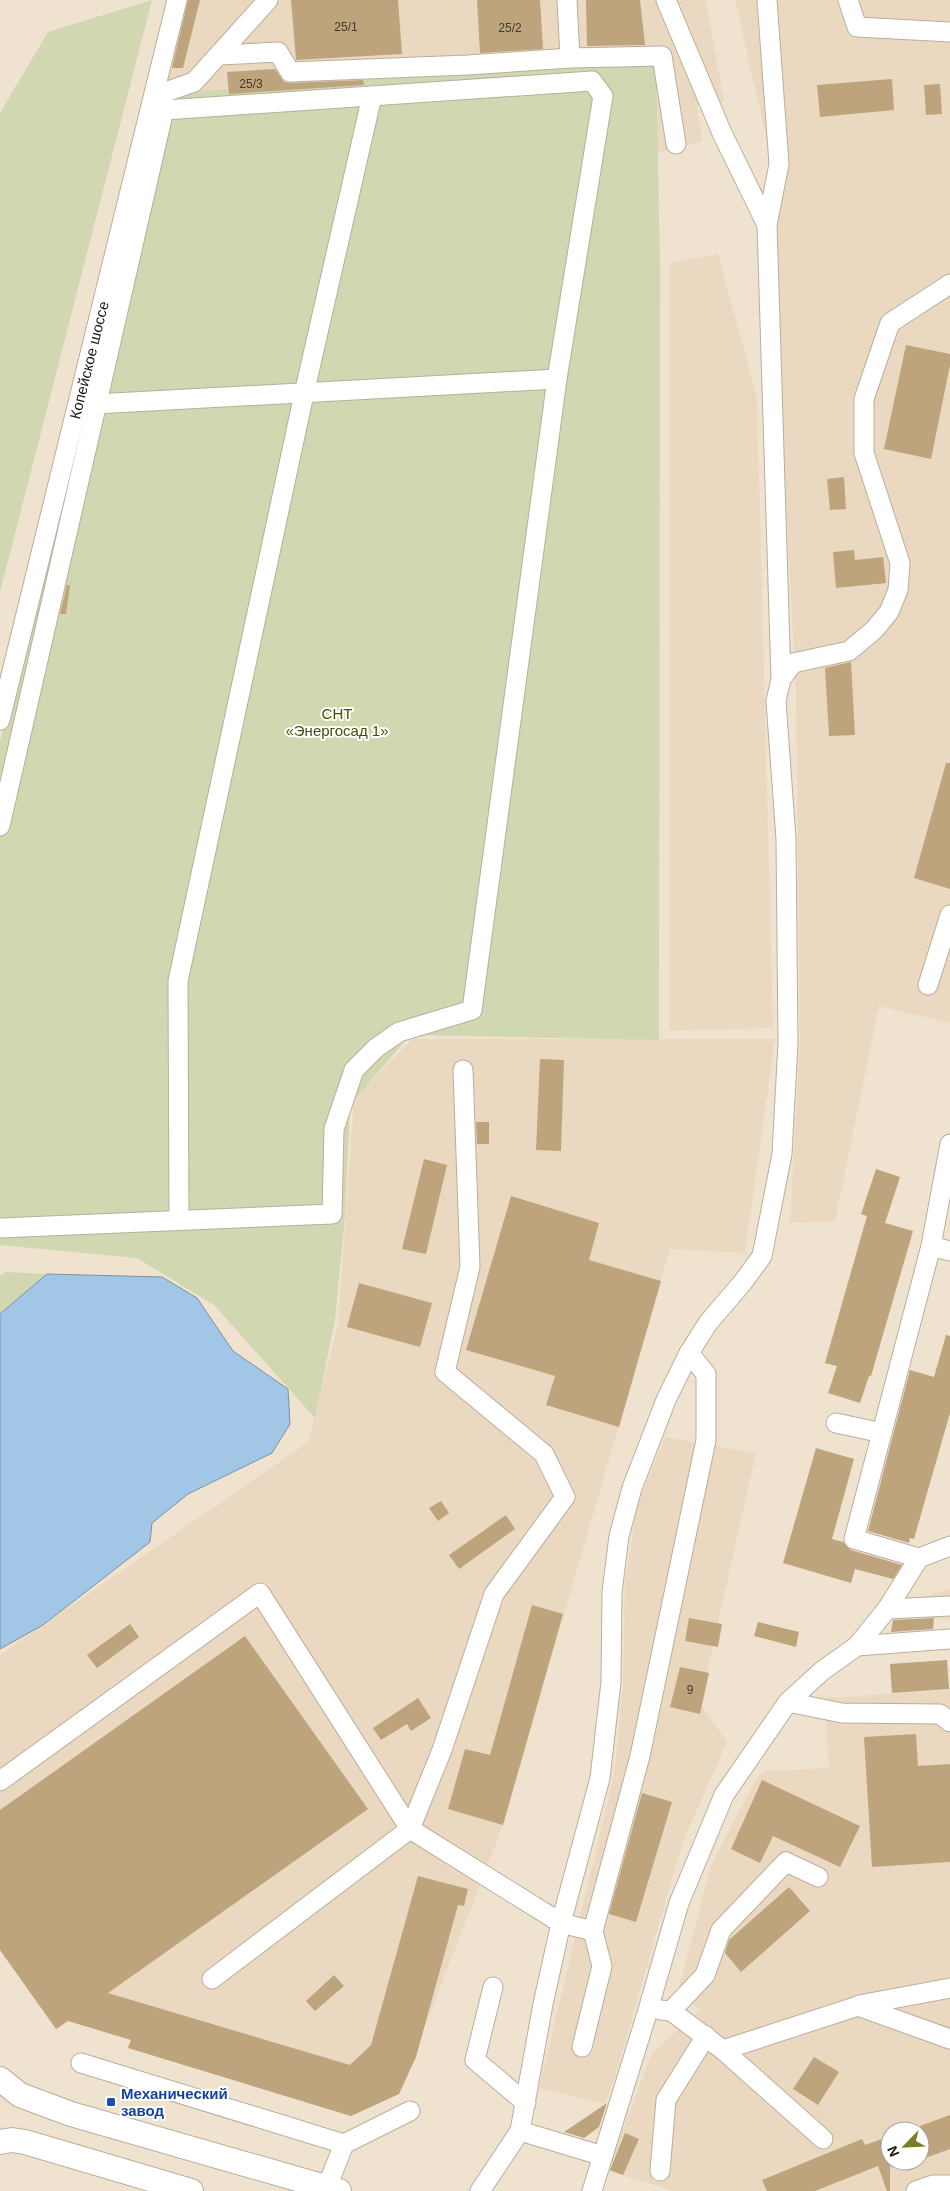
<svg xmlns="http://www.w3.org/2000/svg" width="950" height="2191" viewBox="0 0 950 2191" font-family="Arial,sans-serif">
<rect width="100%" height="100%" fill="#efe3d0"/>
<g fill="#ead9c0" fill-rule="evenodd">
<polygon points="185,0 706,0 724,102 697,106 702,141 659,153 161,94"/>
<polygon points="735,0 950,0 950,1023 879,1006 835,1221 790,1223 800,1039 796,695 768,146"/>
<polygon points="718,254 757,397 773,1028 670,1031 670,263"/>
<polygon points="412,1039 775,1039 745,1253 670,1249 503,1825 399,2094 351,2116 128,2048 130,2040 69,2021 56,2029 0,1950 0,1655 308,1442 338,1324 354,1099"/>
<polygon points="665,1437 756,1453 700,1703 727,1742 682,1844 616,2074 605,2104 539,2088 614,1775 623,1684 625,1582 637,1506"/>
<polygon points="950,1589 950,1620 914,1616 912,1601"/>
<path d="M950,1690V2191H674L607,2171L652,2053L700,2010L678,1991L711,1865L754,1783L763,1771L829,1768L824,1698ZM890,2131H920V2161H890Z"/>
</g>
<g fill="#d1d7b0">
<polygon points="152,0 0,592 0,113 48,32"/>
<polygon points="656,60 660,265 659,1040 410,1035 350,1105 345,1215 335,1320 315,1418 214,1305 137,1258 0,1245 0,741 74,439 163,94"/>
<polygon points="6,1272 47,1274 0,1314 0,1275"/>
</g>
<polygon fill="#a2c6e6" stroke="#7a92a6" points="47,1274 162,1277 197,1298 233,1351 288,1389 290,1424 272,1453 188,1494 152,1523 150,1542 43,1625 0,1649 0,1314"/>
<g fill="#bda47d">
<polygon points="188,0 200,0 183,68 172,68"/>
<polygon points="291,0 398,0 402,54 296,60"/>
<polygon points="477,0 540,0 543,49 480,53"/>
<polygon points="586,0 640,0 645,45 587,46"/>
<polygon points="275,69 284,82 290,83 363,80 364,85 229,94 227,72"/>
<polygon points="892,79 894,110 820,117 817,85"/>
<polygon points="940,84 942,114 926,115 924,85"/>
<polygon points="906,345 950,354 950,365 931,459 884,449"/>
<polygon points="844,477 846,509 830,510 827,479"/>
<polygon points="854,550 855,560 883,557 886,583 836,588 833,552"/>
<polygon points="67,585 70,585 66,614 60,614"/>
<polygon points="851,662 855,735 829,736 825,668"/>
<polygon points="946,763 950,763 950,889 914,878"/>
<polygon points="540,1059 564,1060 561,1151 536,1150"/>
<polygon points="476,1122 489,1122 489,1144 477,1144"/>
<polygon points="424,1159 447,1165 426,1254 402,1249"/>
<polygon points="876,1169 900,1177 885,1223 913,1231 871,1376 869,1376 860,1403 828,1393 837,1366 825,1363 867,1216 861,1214"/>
<polygon points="511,1196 599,1223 589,1260 661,1281 619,1427 546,1405 555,1376 466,1350"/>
<polygon points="359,1283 432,1303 420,1347 347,1327"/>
<polygon points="946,1335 950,1336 950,1413 914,1539 910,1538 909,1543 868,1531 910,1370 934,1377"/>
<polygon points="816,1448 854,1459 832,1539 843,1542 851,1550 902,1565 893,1579 855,1569 851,1583 783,1563"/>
<polygon points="441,1501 449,1513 438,1521 429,1508"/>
<polygon points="506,1515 515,1529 459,1569 449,1555"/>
<polygon points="532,1605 563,1614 503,1825 448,1809 465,1749 490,1755"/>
<polygon points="689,1618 722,1624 718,1647 685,1641"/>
<polygon points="934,1618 933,1629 891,1632 893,1620"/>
<polygon points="758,1622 799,1632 796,1647 754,1636"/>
<polygon points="130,1624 139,1637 97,1668 87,1655"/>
<polygon points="245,1636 368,1809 108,1993 350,2065 371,2045 418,1876 468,1889 464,1906 458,1905 416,2057 399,2094 351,2116 128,2048 131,2040 68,2021 56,2029 0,1950 0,1810"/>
<polygon points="947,1660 949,1689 892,1693 890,1664"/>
<polygon points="680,1667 709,1673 700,1714 670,1707"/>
<polygon points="418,1698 431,1718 411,1731 407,1724 381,1740 373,1728"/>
<polygon points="916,1734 918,1766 950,1764 950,1862 872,1867 864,1737"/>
<polygon points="762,1780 860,1826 840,1867 773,1836 760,1863 731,1849"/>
<polygon points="642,1793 672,1802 636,1922 609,1914"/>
<polygon points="789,1887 810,1911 741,1972 725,1953 729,1940"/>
<polygon points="334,1975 344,1986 315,2011 306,2001"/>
<polygon points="814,2057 839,2072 818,2105 793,2089"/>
<polygon points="607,2103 599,2127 584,2138 564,2132"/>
<polygon points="950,2115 950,2149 920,2160 920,2126"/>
<polygon points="625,2133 639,2139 623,2175 610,2170"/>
<polygon points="890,2136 890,2191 887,2191 878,2166 815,2191 767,2191 762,2180 862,2139 865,2145"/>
</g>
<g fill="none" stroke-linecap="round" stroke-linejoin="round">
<g stroke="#baae9c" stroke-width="21">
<g id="minor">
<polyline points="666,0 722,133 767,225"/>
<polyline points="767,0 779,164 767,225 781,679"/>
<polyline points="848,0 857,27 950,32"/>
<polyline points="220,55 278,52 290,72 468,65 570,58 567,0"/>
<polyline points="570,58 662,56 676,144"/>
<polyline points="154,96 194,82 268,0"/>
<polyline points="95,404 557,379"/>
<polyline points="0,720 177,0"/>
<polyline points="0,826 164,110 592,81 603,96 557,379 472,1010 399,1032 376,1048 354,1070 334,1129 332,1214 0,1228"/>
<polyline points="928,985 950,915"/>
<polyline points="179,1220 178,981 304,394 372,96"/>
<polyline points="931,1246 950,1251"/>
<polyline points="836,1423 882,1433"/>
<polyline points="919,1558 854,1539 931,1246 950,1144"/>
<polyline points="887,1609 950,1606"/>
<polyline points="857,1646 950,1639"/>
<polyline points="788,1702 842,1713 940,1714 950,1722"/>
<polyline points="0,1781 260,1593 410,1829 561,1923 593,1931"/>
<polyline points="212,1979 410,1829 442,1750 494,1594 565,1497 544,1454 445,1372 470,1267 463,1070"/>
<polyline points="493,1987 475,2060 526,2103"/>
<polyline points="859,2005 950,1988"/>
<polyline points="660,2010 671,2011 705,1975 721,1930 786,1862 818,1877"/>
<polyline points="671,2011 723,2050 858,2006 950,2039"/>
<polyline points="582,2047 602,1966 593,1931 640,1756 706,1440 706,1374 689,1353"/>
<polyline points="723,2050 823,2139"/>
<polyline points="81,2063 344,2144"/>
<polyline points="520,2131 603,2156"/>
<polyline points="660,2171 666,2100 706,2036"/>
<polyline points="327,2187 344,2144 410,2111"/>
<polyline points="480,2191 520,2131 543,2004 561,1923 600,1778 611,1682 612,1592 619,1536 632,1488 666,1400 689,1353 708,1323 743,1282 762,1256 782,1154 788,1043 786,839 776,701 781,679 793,663 849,651 874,630 889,612 898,590 900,563 864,453 864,399 890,323 950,284"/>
<polyline points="592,2191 648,2010 679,1903 724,1795 788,1702 822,1671 857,1646 887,1609 919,1558 950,1546"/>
<polyline points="916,2191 933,2185 950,2185"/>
</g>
</g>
<g stroke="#baae9c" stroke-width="26">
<g id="major">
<polyline points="0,2079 20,2095 71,2114 339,2191"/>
<polyline points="0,2142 12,2140 25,2142 191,2191"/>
</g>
</g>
<use href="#minor" stroke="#fff" stroke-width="19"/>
<use href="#major" stroke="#fff" stroke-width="24"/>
</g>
<rect fill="#1a4fb4" stroke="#fff" stroke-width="2" x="106" y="2097" width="10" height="10" rx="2.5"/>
<g text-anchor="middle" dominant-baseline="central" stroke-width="4" stroke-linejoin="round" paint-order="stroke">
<g font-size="12" fill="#443a2c">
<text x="346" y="27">25/1</text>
<text x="510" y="28">25/2</text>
<text x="251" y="84">25/3</text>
<text x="690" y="1690">9</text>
</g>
<g font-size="15" fill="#1c1711" stroke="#fff">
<text transform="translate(89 360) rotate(-76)">Копейское шоссе</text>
</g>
<g font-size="15" fill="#4a4f04" stroke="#fff">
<text x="337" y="713">СНТ<tspan x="337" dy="17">«Энергосад 1»</tspan></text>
</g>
<g font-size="15" font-weight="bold" fill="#164399" stroke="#fff" text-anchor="start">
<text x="121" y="2093">Механический<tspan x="121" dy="17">завод</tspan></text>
</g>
</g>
<g transform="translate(905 2146) rotate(246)"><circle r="24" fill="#ffffff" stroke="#a4a2a0"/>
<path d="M0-4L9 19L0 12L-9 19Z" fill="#7a7d26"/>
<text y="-8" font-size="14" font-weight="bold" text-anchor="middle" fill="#1c1711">N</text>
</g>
</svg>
